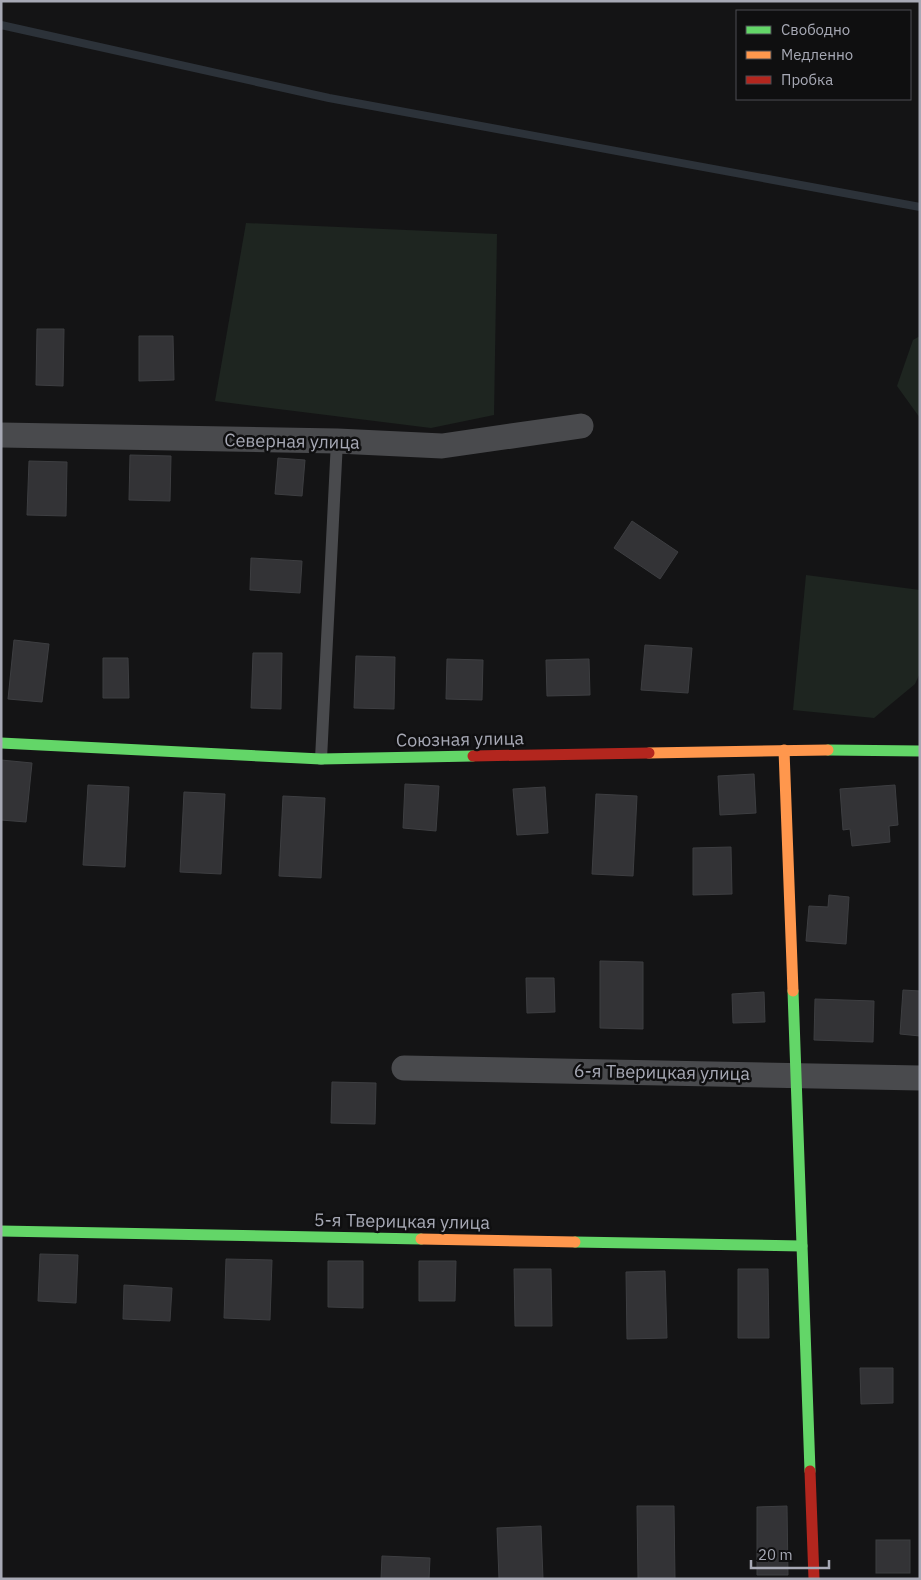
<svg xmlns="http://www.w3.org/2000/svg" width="921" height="1580" viewBox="0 0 921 1580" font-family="'IBM Plex Sans',sans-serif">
<rect width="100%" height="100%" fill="#141415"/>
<g fill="#1e2520">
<polygon points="246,223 497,234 494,415 431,428 215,401"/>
<polygon points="920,336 920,418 897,386 913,340"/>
<polygon points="806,575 920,590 920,673 915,684 874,718 793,710"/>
</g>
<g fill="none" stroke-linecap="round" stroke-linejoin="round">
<polyline stroke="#2c3239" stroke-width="8" points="1,25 329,98 920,207"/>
</g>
<g fill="#333336" stroke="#3d3e41">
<polygon points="37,329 64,329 63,386 36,385"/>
<polygon points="139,336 173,336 174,380 139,381"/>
<polygon points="130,455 171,456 170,501 129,500"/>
<polygon points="278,458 305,460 302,496 275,494"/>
<polygon points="29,461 67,462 66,516 27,515"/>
<polygon points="632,521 678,552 660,579 614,548"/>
<polygon points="251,558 302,561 300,593 250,590"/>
<polygon points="14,640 49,644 42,702 8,699"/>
<polygon points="645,645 692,648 688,693 641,690"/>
<polygon points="253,653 282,653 281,709 251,708"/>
<polygon points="356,656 395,657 394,709 354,708"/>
<polygon points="103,658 128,658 129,698 103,698"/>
<polygon points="447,659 483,660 482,700 446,699"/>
<polygon points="589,659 590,695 547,696 546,660"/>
<polygon points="1,760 32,763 26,822 1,820"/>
<polygon points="754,774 756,813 720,815 718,776"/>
<polygon points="405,784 439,786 436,831 403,828"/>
<polygon points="88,785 129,787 125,867 83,865"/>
<polygon points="895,785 898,825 889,826 890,842 852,846 850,829 843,830 840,789"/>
<polygon points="545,787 548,833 517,835 513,789"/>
<polygon points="184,792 225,794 221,874 180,872"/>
<polygon points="596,794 637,796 633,876 592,874"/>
<polygon points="283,796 325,798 321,878 279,876"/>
<polygon points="731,847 732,894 693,895 693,848"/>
<polygon points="829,895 849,897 846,944 806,941 809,906 828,907"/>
<polygon points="600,961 643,962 643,1029 600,1028"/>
<polygon points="526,978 554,978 555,1012 527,1013"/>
<polygon points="903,990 920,991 920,1036 900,1034"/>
<polygon points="764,992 765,1022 733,1023 732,994"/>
<polygon points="815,999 874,1001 873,1042 814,1040"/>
<polygon points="332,1082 376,1083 375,1124 331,1123"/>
<polygon points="40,1254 78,1255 76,1303 38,1301"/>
<polygon points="226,1259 272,1260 270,1320 224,1318"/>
<polygon points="328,1261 363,1261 363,1308 328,1307"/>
<polygon points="419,1261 456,1261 455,1301 419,1301"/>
<polygon points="514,1269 551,1269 552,1326 515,1326"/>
<polygon points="738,1269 768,1269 769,1338 738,1338"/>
<polygon points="665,1271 667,1338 627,1339 626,1272"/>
<polygon points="124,1285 172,1288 170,1321 123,1319"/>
<polygon points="860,1368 893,1368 893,1403 861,1404"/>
<polygon points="637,1506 674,1506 675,1579 638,1579"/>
<polygon points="787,1506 788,1575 757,1575 757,1507"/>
<polygon points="541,1526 543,1579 499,1579 497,1528"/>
<rect x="876" y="1540" width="34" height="33"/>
<polygon points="382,1556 430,1558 429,1579 381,1579"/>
</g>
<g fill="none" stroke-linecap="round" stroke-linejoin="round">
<polyline stroke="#494a4d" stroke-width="12" points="321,759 337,441"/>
<g stroke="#494a4d" stroke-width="25">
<polyline points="1,435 337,441 442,446 581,426"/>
<polyline points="404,1068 920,1078"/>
</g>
<g stroke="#63d668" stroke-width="11">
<polyline points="1,743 321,759 473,756"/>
<polyline points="828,750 920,751"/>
<polyline points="793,991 810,1471"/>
<polyline points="1,1231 421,1239"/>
<polyline points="575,1242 802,1246"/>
</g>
<g stroke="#ff974d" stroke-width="11">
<polyline points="784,750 793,991"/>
<polyline points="649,753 828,750"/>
<polyline points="421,1239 575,1242"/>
</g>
<g stroke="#b3261e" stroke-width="11">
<polyline points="473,756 649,753"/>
<polyline points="810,1471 814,1579"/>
</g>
</g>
<g text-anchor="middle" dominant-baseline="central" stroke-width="5" stroke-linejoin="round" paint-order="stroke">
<g font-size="18" fill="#a7a9b5" stroke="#0f0f10">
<text transform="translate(292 441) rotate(1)">Северная улица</text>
<text transform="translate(460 739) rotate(-1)">Союзная улица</text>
<text transform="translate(662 1072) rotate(1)">6-я Тверицкая улица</text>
<text transform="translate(402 1221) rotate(1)">5-я Тверицкая улица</text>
</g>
</g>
<rect width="921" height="1580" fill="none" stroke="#a7a9b5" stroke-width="5"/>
<rect x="736" y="10" width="175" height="90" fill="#0f0f10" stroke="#4c4d52"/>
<rect x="746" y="26" width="25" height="8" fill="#63d668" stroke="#4c4d52"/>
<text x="781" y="35" font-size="15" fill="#a7a9b5">Свободно</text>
<rect x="746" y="51" width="25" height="8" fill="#ff974d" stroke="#4c4d52"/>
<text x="781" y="60" font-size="15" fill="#a7a9b5">Медленно</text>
<rect x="746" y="76" width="25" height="8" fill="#b3261e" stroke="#4c4d52"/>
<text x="781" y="85" font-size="15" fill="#a7a9b5">Пробка</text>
<path d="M751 1560v8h78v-8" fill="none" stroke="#a7a9b5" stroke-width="2.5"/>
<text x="758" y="1560" font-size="15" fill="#a7a9b5" stroke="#0f0f10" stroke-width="4" paint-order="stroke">20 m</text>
</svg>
